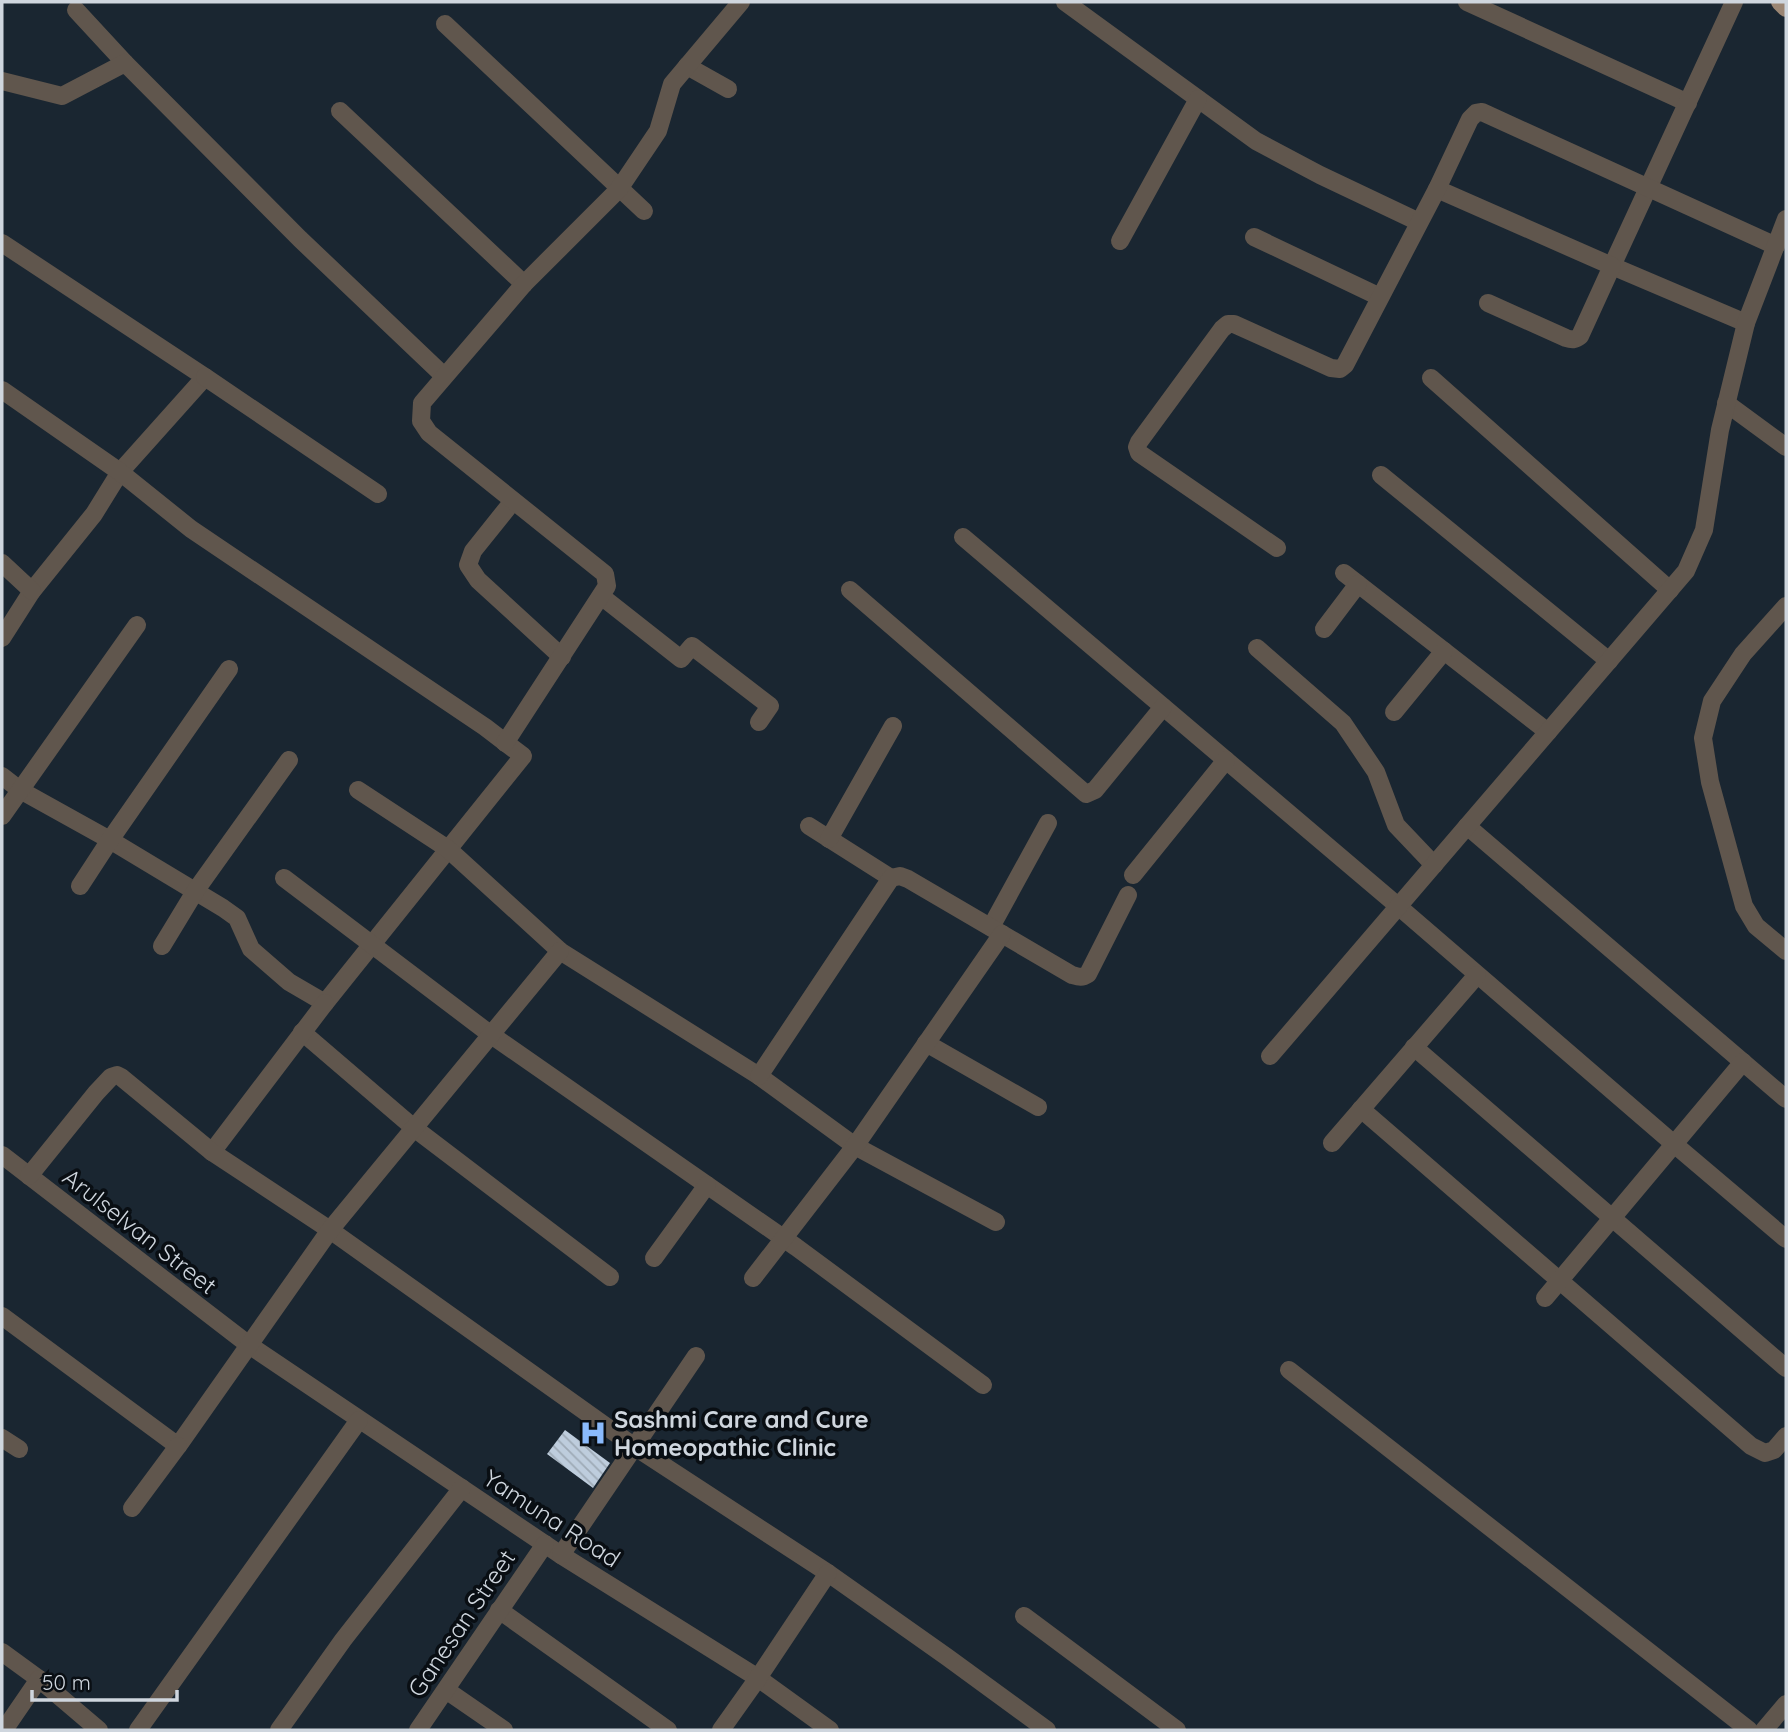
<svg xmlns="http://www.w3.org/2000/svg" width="1788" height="1732" viewBox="0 0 1788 1732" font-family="Quicksand,sans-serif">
<defs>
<pattern id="building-back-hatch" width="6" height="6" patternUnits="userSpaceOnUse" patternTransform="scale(1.75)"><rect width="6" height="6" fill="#becddd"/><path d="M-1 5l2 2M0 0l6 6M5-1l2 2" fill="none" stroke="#9eaab6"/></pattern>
</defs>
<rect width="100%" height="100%" fill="#1a2631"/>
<polygon fill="url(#building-back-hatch)" points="565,1430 610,1463 593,1488 547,1454"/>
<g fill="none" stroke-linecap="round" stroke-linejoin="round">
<g stroke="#60564d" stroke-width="18">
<polyline points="1065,2 1256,141 1320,175 1419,222"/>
<polyline points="1467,2 1688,103"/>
<polyline points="1734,2 1612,266 1746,323"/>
<polyline points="76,10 125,63"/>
<polyline points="445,24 644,211"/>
<polyline points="687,66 728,89"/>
<polyline points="2,81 62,96 125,63 300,239 444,376"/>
<polyline points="340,111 524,284"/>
<path d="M1437,189L1612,266L1580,336C1575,340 1572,340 1566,338L1488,303"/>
<polyline points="1254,237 1380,297"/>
<polyline points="1120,241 1198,99"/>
<polyline points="2,243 205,377 120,472 94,514 32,591 2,638"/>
<polyline points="205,377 378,494"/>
<polyline points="1431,378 1670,590"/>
<polyline points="2,390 120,472 191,529 485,727 523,756 325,1003 289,982 251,949 237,918 223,908 110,840 20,790 2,776"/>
<polyline points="1726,403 1786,447"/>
<polyline points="1381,475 1609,661"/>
<polyline points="513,501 473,551 468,565 478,580 562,657"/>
<polyline points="963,537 1398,906 1674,1144 1786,1239"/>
<polyline points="1277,548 1139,453 1137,447 1139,442 1222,329 1228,324 1234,324 1331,368 1340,369 1345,365 1437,189 1470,119 1476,113 1482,112 1776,246"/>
<polyline points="2,563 32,591"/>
<polyline points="1344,573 1548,732"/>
<polyline points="850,590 1086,794 1095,790 1163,707"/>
<polyline points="601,596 681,659 692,646 770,706 759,722"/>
<polyline points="1786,606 1743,654 1712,701 1703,738 1710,782 1744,906 1756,926 1786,951"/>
<polyline points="1324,629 1358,584"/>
<polyline points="1257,648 1343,723 1376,772 1396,825 1434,865"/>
<polyline points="1394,712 1444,651"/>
<polyline points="505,743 607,586 605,574 429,433 421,421 422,403 524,284 619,189 658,131 672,84 741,2"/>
<polyline points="358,790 448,849 560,951 759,1076 855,1146 996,1222"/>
<polyline points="2,816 137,625"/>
<polyline points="809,826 891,878"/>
<polyline points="1467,826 1786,1099"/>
<polyline points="829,839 893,726"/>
<polyline points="1133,875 1226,760"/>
<polyline points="284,878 490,1034 796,1247 983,1385"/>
<polyline points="80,886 110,840 229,669"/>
<polyline points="991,927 1048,823"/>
<polyline points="162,946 196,890 289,760"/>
<polyline points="302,1032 414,1128 610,1277"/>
<polyline points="926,1043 1038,1107"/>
<polyline points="1414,1047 1786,1368"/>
<polyline points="1270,1056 1686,571 1704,530 1720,430 1746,323 1786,219"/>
<path d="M759,1076L891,878L900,876L908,879L1072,975C1079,977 1082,978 1088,974L1128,895"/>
<polyline points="1361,1109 1751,1446 1765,1453 1774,1450 1786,1436"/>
<polyline points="1332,1143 1477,975"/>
<polyline points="212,1152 325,1003"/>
<polyline points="2,1155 249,1345 561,1555 758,1678 830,1730"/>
<polyline points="29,1176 96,1093 111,1077 117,1075 121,1077 212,1152 330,1230 635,1447 828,1573 947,1657 1047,1730"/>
<polyline points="654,1258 707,1185"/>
<polyline points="753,1278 855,1146 1002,934"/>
<polyline points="1545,1298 1743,1062"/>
<polyline points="2,1316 178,1446 330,1230 560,951"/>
<polyline points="1289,1370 1749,1730"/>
<polyline points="2,1438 19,1449"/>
<polyline points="132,1508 178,1446"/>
<polyline points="561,1555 696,1356"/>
<polyline points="499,1610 668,1730"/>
<polyline points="1024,1616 1177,1730"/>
<polyline points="2,1652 39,1679 99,1730"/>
<polyline points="446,1690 504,1730"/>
<polyline points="4,1730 39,1679"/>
<polyline points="138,1730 359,1420"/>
<polyline points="279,1730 343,1640 462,1488"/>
<polyline points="418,1730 545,1544"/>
<polyline points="721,1730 758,1678 828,1573"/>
<polyline points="1764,1730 1786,1704"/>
</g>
<polyline stroke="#9b8674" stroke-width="18" points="1780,2 1786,8"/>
</g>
<defs>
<g id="hospital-bare" transform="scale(2.1)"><path d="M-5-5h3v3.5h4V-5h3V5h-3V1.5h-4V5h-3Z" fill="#8abafc" stroke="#090e13" stroke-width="2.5" paint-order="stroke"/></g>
</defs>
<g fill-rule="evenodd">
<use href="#hospital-bare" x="593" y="1433"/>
</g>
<g text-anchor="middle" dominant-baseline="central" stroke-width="7" stroke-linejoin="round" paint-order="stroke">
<g font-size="24" fill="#cfd6de" stroke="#090e13">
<text transform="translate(140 1231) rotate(38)">Arulselvan Street</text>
<text transform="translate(552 1518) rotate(33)">Yamuna Road</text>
<text transform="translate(461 1623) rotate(-56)">Ganesan Street</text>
</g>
<g font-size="24" font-weight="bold" fill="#cfd6de" stroke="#090e13" text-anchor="start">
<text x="614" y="1419">Sashmi Care and Cure<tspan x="614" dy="28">Homeopathic Clinic</tspan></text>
</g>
</g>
<rect width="1788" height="1732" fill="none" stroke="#cfd6de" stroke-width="7"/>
<path d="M32 1690v10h145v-10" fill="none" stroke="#cfd6de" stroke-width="3.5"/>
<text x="42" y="1690" font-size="21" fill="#cfd6de" stroke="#090e13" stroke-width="5" paint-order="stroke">50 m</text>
</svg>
